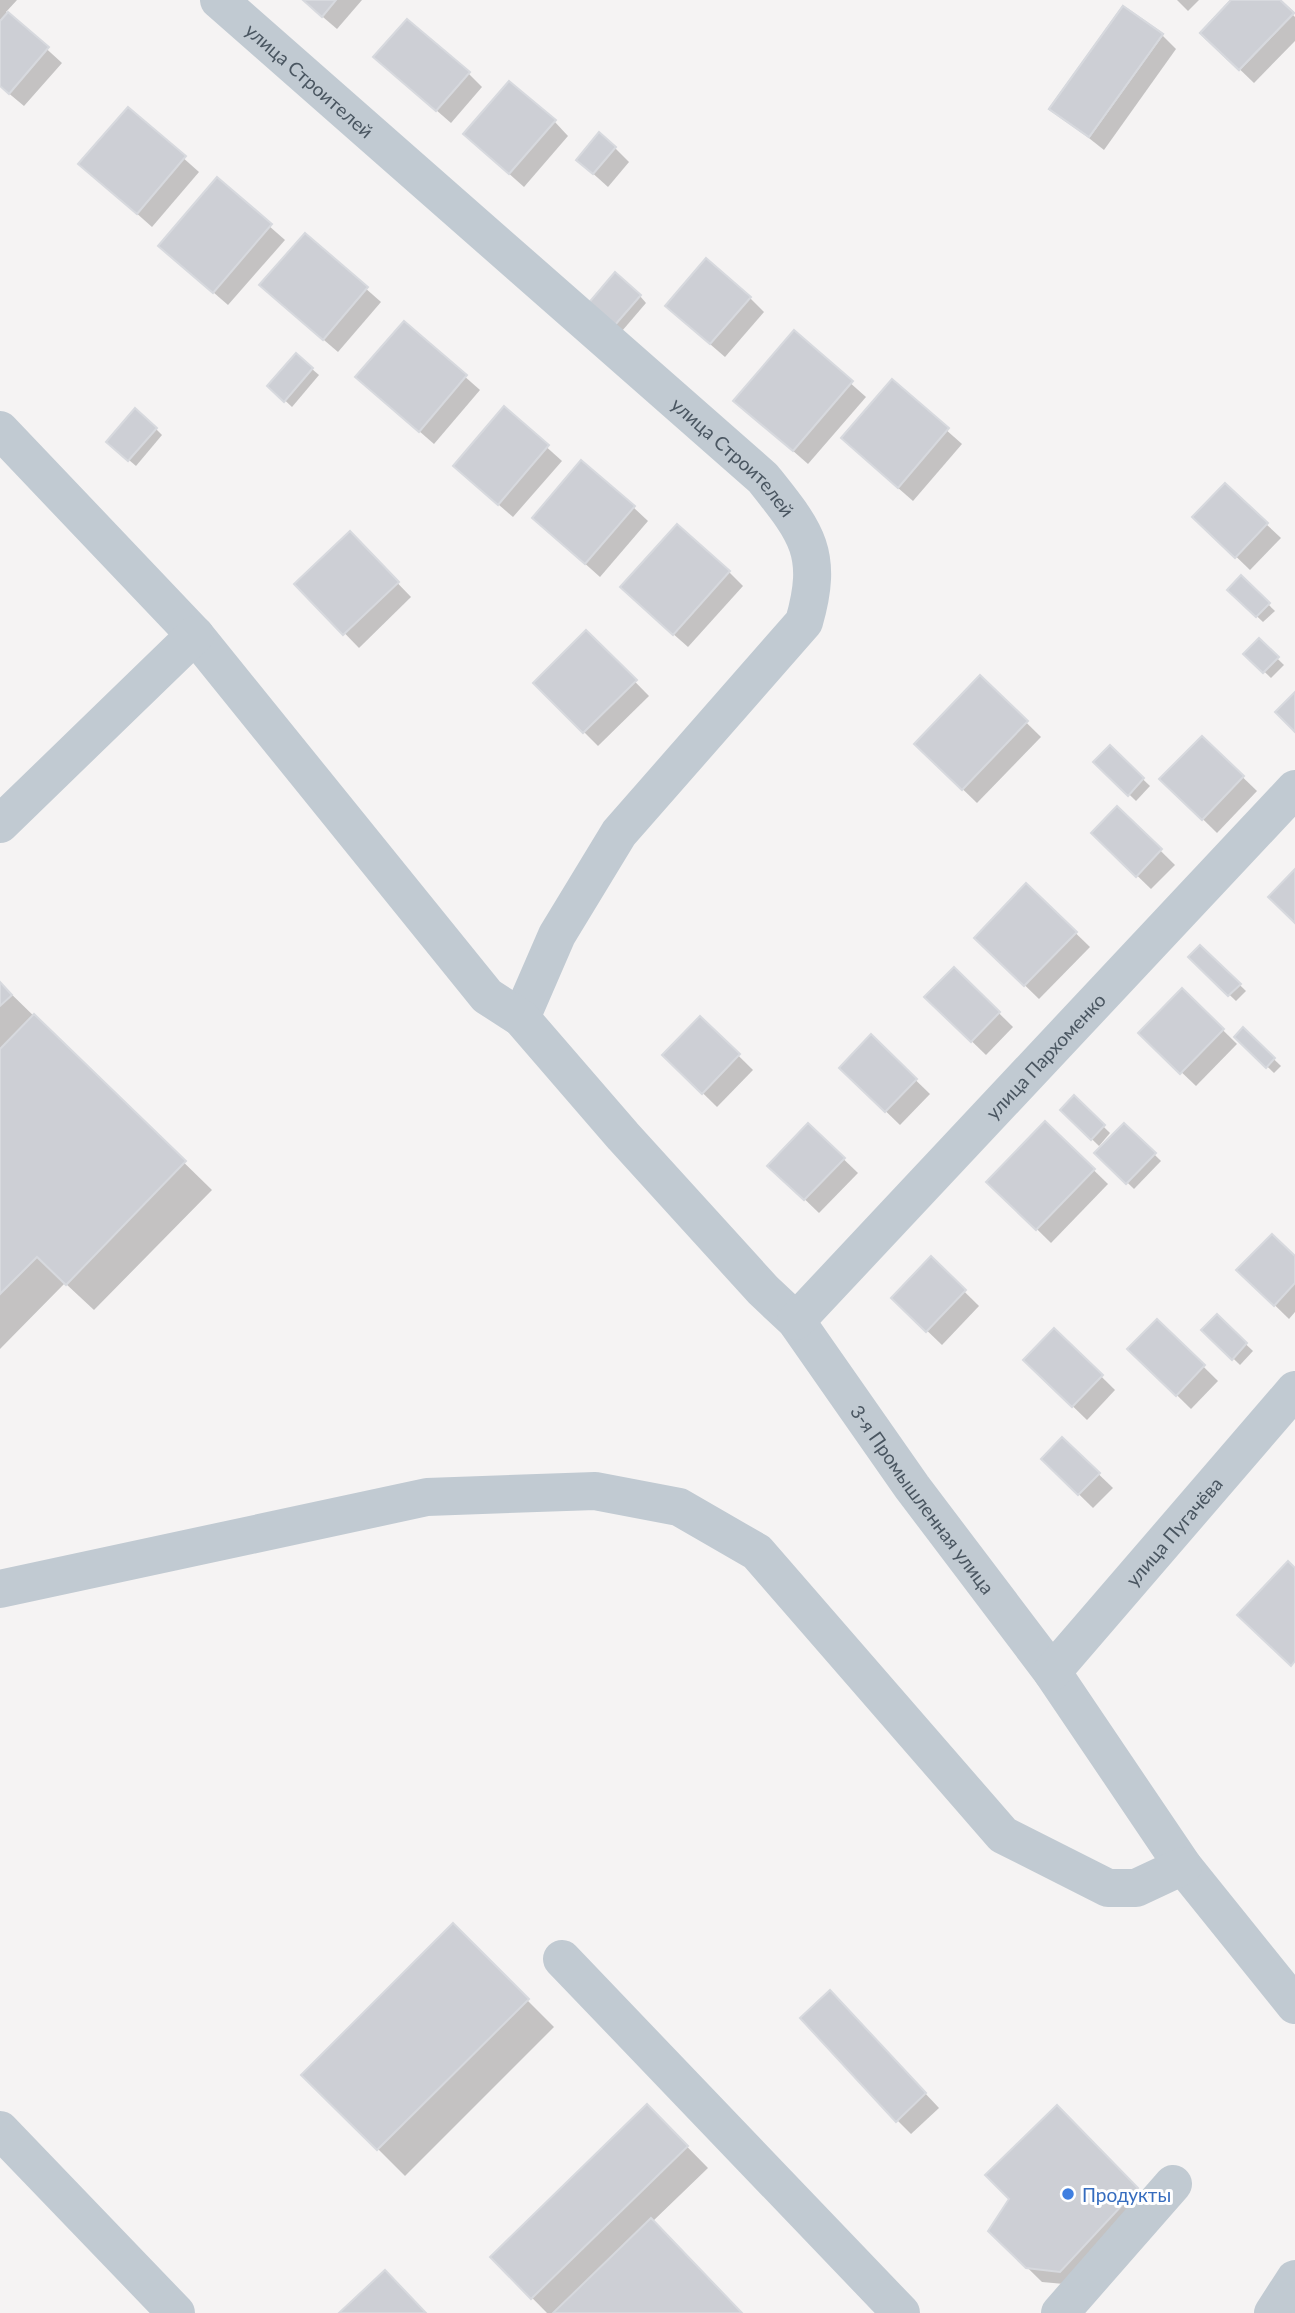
<svg xmlns="http://www.w3.org/2000/svg" width="1295" height="2313" viewBox="0 0 1295 2313" font-family="Lato,sans-serif">
<rect width="100%" height="100%" fill="#f5f3f3"/>
<g fill="#0003">
<polygon points="0,0 17,0 6,12 62,63 24,106 0,86"/>
<polygon points="303,0 362,0 337,29"/>
<polygon points="1177,0 1199,0 1188,11"/>
<polygon points="1234,0 1278,0 1295,17 1295,41 1254,83 1202,33"/>
<polygon points="1162,35 1176,49 1104,150 1051,108"/>
<polygon points="388,68 468,73 482,87 451,123"/>
<polygon points="128,109 199,172 152,227 81,164"/>
<polygon points="554,121 568,136 524,187 480,148"/>
<polygon points="615,148 629,162 608,187 578,160"/>
<polygon points="217,180 285,240 228,305 160,246"/>
<polygon points="305,235 381,302 338,352 276,299"/>
<polygon points="640,296 646,303 616,338 591,317"/>
<polygon points="750,298 764,312 725,357 681,319"/>
<polygon points="404,323 480,390 434,444 357,377"/>
<polygon points="794,333 866,397 808,464 736,401"/>
<polygon points="312,369 319,375 292,407 276,392"/>
<polygon points="892,382 962,444 913,501 857,452"/>
<polygon points="504,409 562,461 513,517 470,480"/>
<polygon points="156,429 162,435 136,466 115,448"/>
<polygon points="633,507 648,521 600,577 534,518"/>
<polygon points="1195,517 1266,524 1281,538 1250,570"/>
<polygon points="350,534 411,597 359,648 297,584"/>
<polygon points="729,572 743,586 688,647 636,601"/>
<polygon points="1241,578 1275,611 1263,622 1229,590"/>
<polygon points="586,632 649,696 598,746 535,683"/>
<polygon points="1259,641 1284,665 1271,678 1246,654"/>
<polygon points="980,677 1041,737 977,803 916,744"/>
<polygon points="1202,738 1257,791 1217,833 1162,779"/>
<polygon points="1110,748 1150,786 1136,801 1096,762"/>
<polygon points="1117,808 1175,865 1151,889 1093,833"/>
<polygon points="1026,885 1090,947 1039,999 976,938"/>
<polygon points="1200,947 1246,991 1236,1001 1190,957"/>
<polygon points="954,969 1013,1027 986,1055 926,997"/>
<polygon points="0,983 212,1190 94,1310 65,1283 0,1349"/>
<polygon points="1182,990 1237,1044 1196,1086 1155,1047"/>
<polygon points="700,1018 753,1070 717,1107 664,1055"/>
<polygon points="1243,1030 1281,1066 1274,1073 1236,1037"/>
<polygon points="871,1037 930,1094 900,1125 841,1068"/>
<polygon points="1074,1098 1110,1133 1099,1146 1062,1110"/>
<polygon points="1045,1123 1108,1184 1051,1243 989,1182"/>
<polygon points="808,1125 858,1173 819,1213 770,1166"/>
<polygon points="1124,1125 1161,1161 1134,1189 1097,1153"/>
<polygon points="931,1259 979,1306 942,1345 893,1298"/>
<polygon points="1295,1259 1295,1312 1289,1319 1239,1270"/>
<polygon points="1217,1317 1253,1351 1240,1365 1204,1330"/>
<polygon points="1157,1321 1218,1381 1191,1409 1130,1349"/>
<polygon points="1054,1330 1115,1390 1087,1420 1025,1360"/>
<polygon points="1062,1439 1113,1488 1093,1508 1043,1459"/>
<polygon points="453,1926 554,2027 405,2176 304,2075"/>
<polygon points="844,2007 939,2108 911,2134 897,2120"/>
<polygon points="647,2106 708,2168 652,2222 740,2313 547,2313 492,2257"/>
<polygon points="1057,2108 1151,2204 1075,2285 1042,2282 990,2231 1011,2199"/>
</g>
<g fill="#cdcfd5" stroke="#d7d9de" stroke-width="2">
<polygon points="303,0 336,0 322,17"/>
<polygon points="1231,0 1280,0 1294,13 1239,70 1200,33"/>
<polygon points="1231,0 1280,0 1294,13 1239,70 1200,33"/>
<polygon points="1123,6 1163,34 1089,137 1049,109"/>
<polygon points="1123,6 1163,34 1089,137 1049,109"/>
<polygon points="8,12 49,47 9,94 0,86 0,21"/>
<polygon points="407,19 470,72 436,111 373,57"/>
<polygon points="509,81 556,120 509,174 463,134"/>
<polygon points="128,107 186,156 137,214 78,164"/>
<polygon points="599,132 616,147 593,174 576,160"/>
<polygon points="217,177 272,224 213,293 158,246"/>
<polygon points="305,233 368,287 323,340 259,285"/>
<polygon points="706,258 751,297 710,344 665,306"/>
<polygon points="615,272 641,295 608,333 582,311"/>
<polygon points="404,321 467,375 419,432 355,377"/>
<polygon points="794,330 853,381 793,451 733,401"/>
<polygon points="296,353 313,368 284,402 267,386"/>
<polygon points="892,379 949,428 898,488 841,438"/>
<polygon points="504,406 549,445 498,505 453,466"/>
<polygon points="135,408 157,428 128,461 106,442"/>
<polygon points="581,460 635,506 585,564 532,518"/>
<polygon points="1225,483 1268,523 1235,558 1192,517"/>
<polygon points="677,524 730,571 673,635 620,587"/>
<polygon points="350,531 399,582 343,635 294,584"/>
<polygon points="1241,575 1270,603 1256,617 1227,590"/>
<polygon points="586,630 637,680 583,733 533,683"/>
<polygon points="1259,638 1279,657 1263,673 1243,654"/>
<polygon points="980,675 1028,721 962,790 914,744"/>
<polygon points="1295,692 1295,732 1275,712"/>
<polygon points="1202,736 1244,776 1202,820 1159,779"/>
<polygon points="1110,745 1144,778 1128,796 1093,762"/>
<polygon points="1117,806 1162,849 1136,877 1091,833"/>
<polygon points="1295,869 1295,923 1268,897"/>
<polygon points="1026,883 1077,932 1024,986 974,938"/>
<polygon points="1200,945 1241,984 1228,996 1188,957"/>
<polygon points="954,967 1000,1012 971,1042 924,997"/>
<polygon points="0,982 12,995 0,1006"/>
<polygon points="1182,988 1224,1029 1180,1074 1138,1033"/>
<polygon points="34,1014 186,1161 66,1285 37,1257 0,1294 0,1049"/>
<polygon points="700,1016 740,1054 702,1094 662,1055"/>
<polygon points="1243,1027 1275,1058 1266,1068 1234,1037"/>
<polygon points="871,1034 917,1079 885,1112 839,1068"/>
<polygon points="1074,1095 1105,1125 1091,1140 1060,1110"/>
<polygon points="1045,1121 1095,1169 1036,1230 986,1182"/>
<polygon points="808,1123 845,1158 804,1200 767,1166"/>
<polygon points="1124,1123 1156,1153 1126,1184 1094,1153"/>
<polygon points="1272,1234 1295,1256 1295,1283 1274,1306 1236,1270"/>
<polygon points="931,1256 966,1290 926,1332 891,1298"/>
<polygon points="1217,1314 1247,1343 1232,1360 1201,1330"/>
<polygon points="1157,1319 1205,1365 1176,1396 1127,1349"/>
<polygon points="1054,1328 1103,1375 1072,1407 1023,1360"/>
<polygon points="1062,1437 1100,1473 1078,1495 1041,1459"/>
<polygon points="1288,1561 1295,1568 1295,1661 1291,1666 1237,1615"/>
<polygon points="453,1923 529,1999 377,2150 301,2075"/>
<polygon points="830,1990 926,2093 896,2122 800,2018"/>
<polygon points="647,2104 688,2146 531,2299 490,2257"/>
<polygon points="1057,2105 1138,2188 1060,2272 1026,2268 988,2231 1009,2199 985,2175"/>
<polygon points="651,2218 742,2313 553,2313"/>
<polygon points="385,2270 426,2313 339,2313"/>
</g>
<g fill="none" stroke-linecap="round" stroke-linejoin="round">
<g stroke="#c1cad2" stroke-width="38">
<path id="s1" d="M219,0L763,478C806,532 824,552 804,622L619,833L557,935L521,1018"/>
<path id="s2" d="M0,430L195,635L487,996L521,1018L623,1136L763,1290L796,1321L912,1487L1052,1672L1183,1866L1295,2005"/>
<polyline points="0,824 195,635"/>
<path id="s3" d="M796,1321L1295,789"/>
<polyline points="0,1589 427,1497 595,1491 679,1507 757,1552 1003,1835 1108,1888 1136,1888 1183,1866"/>
<path id="s4" d="M1052,1672L1295,1390"/>
<polyline points="562,1959 901,2313"/>
<polyline points="0,2130 176,2313"/>
<polyline points="1060,2313 1173,2184"/>
<polyline points="1273,2313 1295,2279"/>
</g>
</g>
<circle fill="#3f7fe0" stroke="#fff" stroke-width="2.5" cx="1068" cy="2194" r="7"/>
<g text-anchor="middle" dominant-baseline="central" stroke-width="6" stroke-linejoin="round" paint-order="stroke">
<g font-size="19" fill="#4a5661" stroke="#fff">
<text stroke="none"><textPath href="#s1" startOffset="121">улица Строителей</textPath></text>
<text stroke="none"><textPath href="#s1" startOffset="688">улица Строителей</textPath></text>
<text stroke="none"><textPath href="#s3" startOffset="364">улица Пархоменко</textPath></text>
<text stroke="none"><textPath href="#s2" startOffset="1416">3-я Промышленная улица</textPath></text>
<text stroke="none"><textPath href="#s4" startOffset="186">улица Пугачёва</textPath></text>
</g>
<g font-size="19" fill="#366cbe" stroke="#fff" text-anchor="start">
<text x="1082" y="2194">Продукты</text>
</g>
</g>
</svg>
